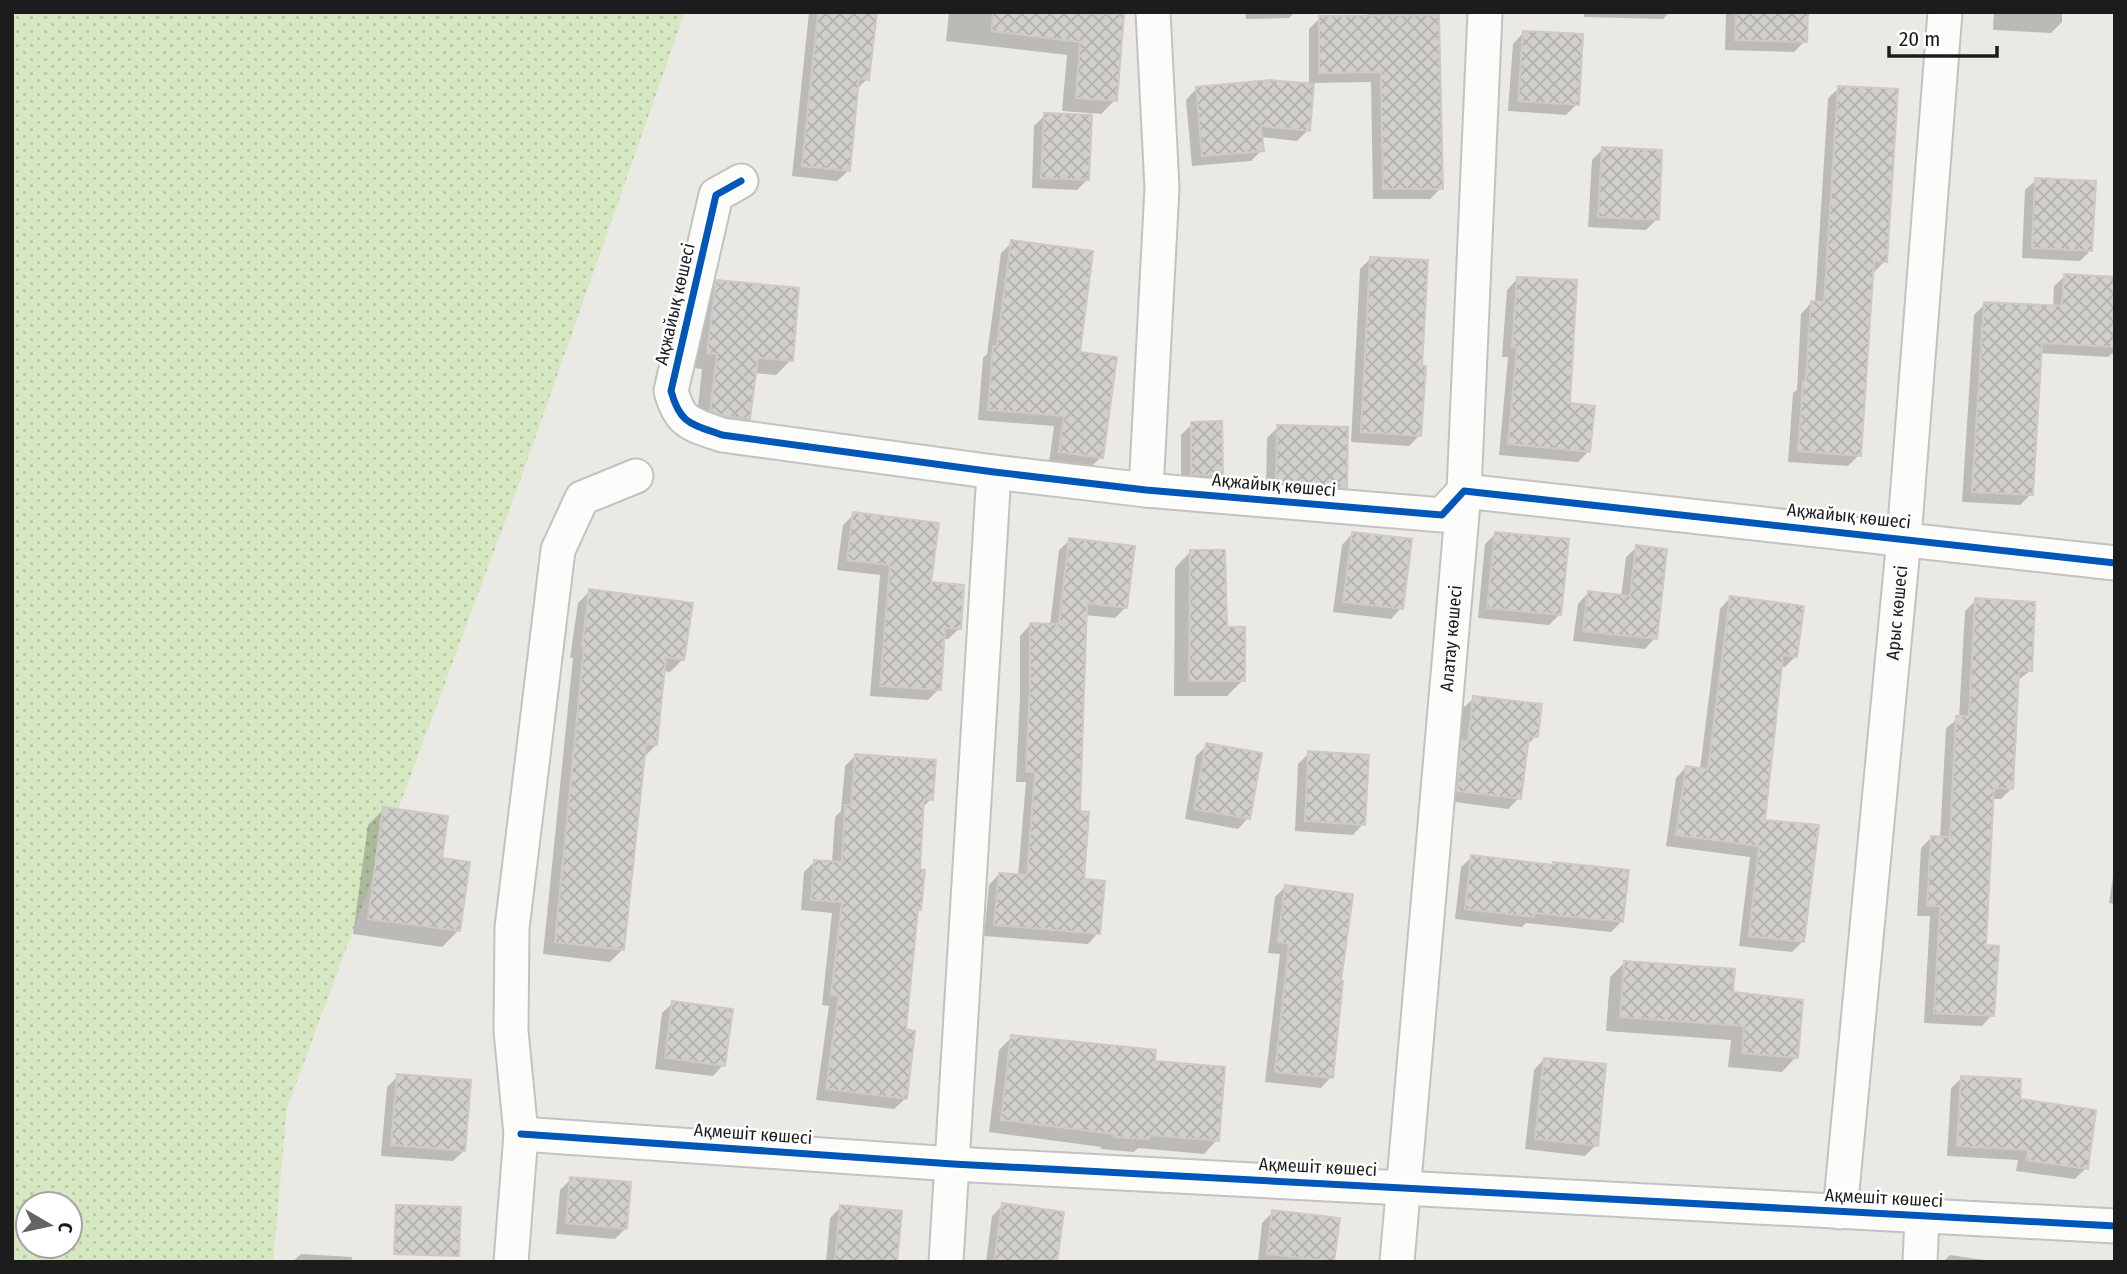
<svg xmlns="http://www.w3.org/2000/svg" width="2127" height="1274" viewBox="0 0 2127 1274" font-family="'Fira Sans Condensed',sans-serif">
<defs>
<pattern id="grass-dots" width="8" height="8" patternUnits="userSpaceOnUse" patternTransform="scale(1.75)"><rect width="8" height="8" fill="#d6e8c2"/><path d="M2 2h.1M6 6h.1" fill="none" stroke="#b7c6a6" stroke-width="1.8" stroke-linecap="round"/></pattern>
<pattern id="building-cross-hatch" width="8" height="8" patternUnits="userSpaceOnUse" patternTransform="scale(1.75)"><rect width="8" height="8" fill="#d1cfcb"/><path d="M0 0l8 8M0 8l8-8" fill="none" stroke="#b3b1ae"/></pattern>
</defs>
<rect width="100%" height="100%" fill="#eae9e4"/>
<path fill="url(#grass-dots)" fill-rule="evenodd" d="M12,12H685L519,484L287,1108L273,1262H12ZM28,1204H70V1246H28Z"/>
<g fill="#0003">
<polygon points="809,12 875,12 867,79 856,90 848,171 837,181 792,176"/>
<polygon points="949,12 1084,12 1122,15 1115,100 1101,114 1090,113 1088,179 1077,190 1032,188 1034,126 1045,115 1089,116 1089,113 1062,111 1067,55 946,41"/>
<polygon points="1245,12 1295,12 1289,18 1246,19"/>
<polygon points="1367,12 1437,12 1441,188 1430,199 1373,199 1371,82 1312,83 1308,130 1297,141 1261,137 1262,150 1251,161 1192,166 1186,100 1196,89 1309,85 1309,29 1320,18 1367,17"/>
<polygon points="1584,12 1670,12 1663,19 1584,17"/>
<polygon points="1726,12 1806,12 1805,41 1794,52 1725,50"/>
<polygon points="1994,12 2062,12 2062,22 2051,33 1993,30"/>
<polygon points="1523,33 1577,104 1566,115 1508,111 1513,44"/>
<polygon points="1839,88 1885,261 1874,272 1871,271 1859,455 1848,466 1788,462 1793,393 1797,390 1801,314 1811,303 1815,303 1828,98"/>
<polygon points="1603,149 1657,219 1646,230 1588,227 1592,160"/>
<polygon points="2036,180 2090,251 2080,261 2022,258 2025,190"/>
<polygon points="1012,242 1079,354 1101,457 1090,468 1049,463 1054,426 978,420 983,358 987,354 1001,253"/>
<polygon points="1370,259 1421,367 1420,435 1409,446 1351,442 1360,269"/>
<polygon points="2065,276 2115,278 2115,351 2108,357 2039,353 2031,494 2020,505 1962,502 1974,315 1985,304 2053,308 2054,286"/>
<polygon points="1517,279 1588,452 1578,462 1499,455 1508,357 1502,357 1507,290"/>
<polygon points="717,282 791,360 776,375 754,373 749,419 734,434 696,426 702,369 693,368 702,297"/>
<polygon points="1192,424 1222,475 1211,486 1181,485 1181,435"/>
<polygon points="1278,427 1345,487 1334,498 1266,492 1267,438"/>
<polygon points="854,514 930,584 959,629 948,639 942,639 939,689 928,700 870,696 880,575 837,570 843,525"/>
<polygon points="1496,533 1560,614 1549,625 1478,618 1485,544"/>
<polygon points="1352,534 1401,608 1391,619 1333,612 1342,545"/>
<polygon points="1070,540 1125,608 1115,618 1085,615 1078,813 1082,881 1098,933 1088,944 984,936 989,885 999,874 1018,876 1026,782 1016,782 1020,696 1020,636 1030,625 1050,625 1059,550"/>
<polygon points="1637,547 1655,638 1645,649 1573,641 1578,604 1588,593 1621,597 1626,557"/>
<polygon points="1191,551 1225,629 1243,680 1227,696 1174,696 1175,568"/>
<polygon points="590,591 683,659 670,672 663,671 656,745 643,758 623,949 610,962 543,954 573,658 570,658 578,603"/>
<polygon points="1730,598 1795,657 1785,667 1780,667 1763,821 1803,941 1792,952 1739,946 1750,857 1666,846 1676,778 1686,767 1700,769 1720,609"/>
<polygon points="1976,600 2030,671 2017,681 2011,789 2001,799 1992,799 1984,947 1992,1015 1982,1026 1924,1023 1930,916 1917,916 1921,848 1932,837 1940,838 1946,728 1959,718 1965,611"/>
<polygon points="1474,698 1536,736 1526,746 1519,798 1508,809 1447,801 1452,753 1459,746 1463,708"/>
<polygon points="1207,745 1248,818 1238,829 1185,819 1196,756"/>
<polygon points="1309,753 1363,824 1353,835 1295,831 1298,764"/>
<polygon points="856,755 931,799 922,808 919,909 916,912 904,1031 905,1099 894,1109 816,1100 829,1006 822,1005 832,913 801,910 804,872 815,861 832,863 835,817 841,811 845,766"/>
<polygon points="384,809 440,860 458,931 442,947 353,934 368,825"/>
<polygon points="1472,857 1551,867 1554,863 1622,921 1611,932 1526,923 1522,927 1455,919 1461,867"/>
<polygon points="2115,864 2115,904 2109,903"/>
<polygon points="1286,886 1339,982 1331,1077 1321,1088 1265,1082 1280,954 1268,953 1275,897"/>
<polygon points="1625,962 1731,994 1796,1057 1782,1072 1728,1067 1731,1040 1606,1031 1610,977"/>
<polygon points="673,1003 723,1065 713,1076 655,1069 662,1013"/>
<polygon points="1012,1037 1153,1062 1217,1140 1204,1154 1138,1148 1134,1152 1101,1149 1101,1147 989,1132 999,1050"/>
<polygon points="1544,1059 1596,1145 1585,1156 1525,1149 1534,1070"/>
<polygon points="398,1076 464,1151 453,1161 381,1156 387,1087"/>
<polygon points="1962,1078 2018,1101 2086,1168 2075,1179 2016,1171 2018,1160 1947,1156 1951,1088"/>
<polygon points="571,1179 626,1228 615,1239 556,1234 560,1190"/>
<polygon points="1003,1205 1055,1262 986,1262 992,1216"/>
<polygon points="841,1207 896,1262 826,1262 830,1218"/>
<polygon points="1273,1212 1333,1261 1258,1262 1262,1223"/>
<polygon points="301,1254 352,1257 351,1262 292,1262"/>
<polygon points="1950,1255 1998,1262 1943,1262"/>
</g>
<g fill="url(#building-cross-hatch)" stroke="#cdcac6" stroke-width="2">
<polygon points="818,12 877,12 869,80 859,78 850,171 802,166"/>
<polygon points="993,12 1124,14 1117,101 1076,98 1080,42 992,31"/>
<polygon points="1736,12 1808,12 1807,42 1735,40"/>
<polygon points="1439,15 1443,189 1383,189 1381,72 1319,73 1319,16"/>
<polygon points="1523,31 1583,34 1579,105 1518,101"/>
<polygon points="1270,80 1314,84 1310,131 1261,126 1264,151 1202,156 1196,87"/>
<polygon points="1838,86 1898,89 1887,262 1874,261 1861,456 1798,451 1803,381 1806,381 1811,301 1824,302"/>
<polygon points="1044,113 1092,115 1089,180 1041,178"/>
<polygon points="1602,147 1662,150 1659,220 1598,217"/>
<polygon points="2035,178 2096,181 2092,251 2032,248"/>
<polygon points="1011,240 1093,251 1080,352 1117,357 1103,458 1059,452 1064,416 988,410 993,346 997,346"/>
<polygon points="1370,257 1428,260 1422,366 1426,366 1421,436 1361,432"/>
<polygon points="2064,274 2115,277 2115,347 2042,343 2033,495 1972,492 1984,302 2062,306"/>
<polygon points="1517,277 1577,280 1570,403 1595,406 1590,452 1508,444 1517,347 1512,347"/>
<polygon points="716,280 799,288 793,361 758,358 750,419 726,416 710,411 717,354 707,353"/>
<polygon points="1222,421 1223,476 1191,474 1191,422"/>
<polygon points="1277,425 1348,427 1347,488 1276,482"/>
<polygon points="853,512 939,523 931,582 964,585 961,629 945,628 941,690 880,686 890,565 847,560"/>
<polygon points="1352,532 1412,539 1403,609 1343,602"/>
<polygon points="1495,532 1569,539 1561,615 1487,608"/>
<polygon points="1069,538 1135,546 1127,608 1087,603 1080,811 1089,812 1084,879 1105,881 1100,934 994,925 999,873 1027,875 1035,772 1026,772 1030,684 1030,623 1059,624"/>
<polygon points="1636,545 1667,549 1657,639 1583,631 1588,591 1630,596"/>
<polygon points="1190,550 1225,550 1227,627 1245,627 1245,681 1189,681"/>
<polygon points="589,589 693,603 684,660 666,657 657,745 646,744 624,950 555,942 584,646 582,646"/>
<polygon points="1730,596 1804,606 1797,657 1783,655 1765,820 1819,825 1804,942 1749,936 1759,846 1676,835 1686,766 1708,769"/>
<polygon points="1975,598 2035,602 2032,671 2019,671 2013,789 1994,788 1986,945 1999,946 1994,1016 1934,1013 1940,906 1927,906 1931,836 1950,837 1956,716 1969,716"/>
<polygon points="1473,696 1542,704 1538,737 1529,736 1521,799 1457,791 1462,740 1468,741"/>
<polygon points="1206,743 1262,753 1250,819 1194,809"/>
<polygon points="1308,751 1369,755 1365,825 1305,821"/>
<polygon points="855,754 936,760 933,800 924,799 920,869 925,870 921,910 918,910 906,1029 915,1031 907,1099 826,1089 839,996 831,995 842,902 811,900 814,860 842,862 845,805 851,805"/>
<polygon points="383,807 448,816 442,858 470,862 460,931 368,919"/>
<polygon points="1471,855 1553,865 1553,862 1629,870 1623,922 1535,913 1534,917 1465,909"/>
<polygon points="1285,885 1353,894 1341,981 1343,981 1333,1078 1275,1072 1289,944 1278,942"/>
<polygon points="1624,961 1735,969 1733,992 1803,1000 1798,1058 1742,1053 1744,1026 1620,1017"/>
<polygon points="672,1001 733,1009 725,1066 665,1058"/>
<polygon points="1011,1035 1156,1050 1155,1061 1225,1067 1219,1141 1150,1135 1149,1139 1114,1137 1114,1134 1001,1120"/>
<polygon points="1544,1058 1606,1064 1598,1146 1535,1139"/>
<polygon points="397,1074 471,1080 465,1151 391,1145"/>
<polygon points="1961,1076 2021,1079 2020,1099 2096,1110 2088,1169 2026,1160 2028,1150 1957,1146"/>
<polygon points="570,1177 631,1182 627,1229 566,1223"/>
<polygon points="1002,1203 1064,1212 1057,1262 994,1262"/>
<polygon points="396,1205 461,1207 459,1256 394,1254"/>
<polygon points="840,1205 902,1211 897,1262 835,1262"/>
<polygon points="1272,1210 1340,1218 1334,1262 1267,1254"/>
</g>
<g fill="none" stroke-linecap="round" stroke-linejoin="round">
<g stroke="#c3c2c0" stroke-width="37">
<g id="minor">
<path d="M741,181L716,195L671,391C680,424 691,424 722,435L994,472L1146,490L1442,515L1464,491L2115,563"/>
<polyline points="1146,490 1162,188 1153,12"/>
<polyline points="521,1134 953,1164 2115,1226"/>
<path id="s1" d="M1840,1212L1904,538L1945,12"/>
<polyline points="511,1262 521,1134 511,1031 512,928 558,550 582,498 636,476"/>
<polyline points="946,1262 994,472"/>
<path id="s2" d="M1397,1262L1464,491L1485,12"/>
<polyline points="1920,1262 1922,1216"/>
</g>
</g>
<use href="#minor" stroke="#fcfcfb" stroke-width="33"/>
<g stroke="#fff" stroke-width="11">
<g id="cycleway">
<path d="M741,181L716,195L671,391C680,424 691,424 722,435L994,472L1146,490L1442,515L1464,491L2115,563"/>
<polyline points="521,1134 953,1164 2115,1226"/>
</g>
</g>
<use href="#cycleway" stroke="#0057b8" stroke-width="7"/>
</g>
<g text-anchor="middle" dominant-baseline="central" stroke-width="5" stroke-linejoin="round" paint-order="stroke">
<g font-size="18" fill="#1c1c1c" stroke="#fff">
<text transform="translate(675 304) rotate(-77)">Ақжайық көшесі</text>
<text transform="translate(1274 485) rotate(5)">Ақжайық көшесі</text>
<text transform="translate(1849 516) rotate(6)">Ақжайық көшесі</text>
<text stroke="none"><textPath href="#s1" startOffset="602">Арыс көшесі</textPath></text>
<text stroke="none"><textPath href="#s2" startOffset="626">Алатау көшесі</textPath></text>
<text transform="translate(753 1134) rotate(4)">Ақмешіт көшесі</text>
<text transform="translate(1318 1167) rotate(3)">Ақмешіт көшесі</text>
<text transform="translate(1884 1198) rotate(3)">Ақмешіт көшесі</text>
</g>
</g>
<rect width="2127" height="1274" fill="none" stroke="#1c1c1c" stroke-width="28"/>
<g transform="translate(49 1225) rotate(99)"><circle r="33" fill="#ffffff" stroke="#a4a4a4" stroke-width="2"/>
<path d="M0-5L12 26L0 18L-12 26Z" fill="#646462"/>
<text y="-10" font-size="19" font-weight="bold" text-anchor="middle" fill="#1c1c1c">С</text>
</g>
<path d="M1889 46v10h108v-10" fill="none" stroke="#1c1c1c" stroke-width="3.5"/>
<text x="1899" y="46" font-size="21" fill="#1c1c1c" stroke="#ffffff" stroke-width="5" paint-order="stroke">20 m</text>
</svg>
